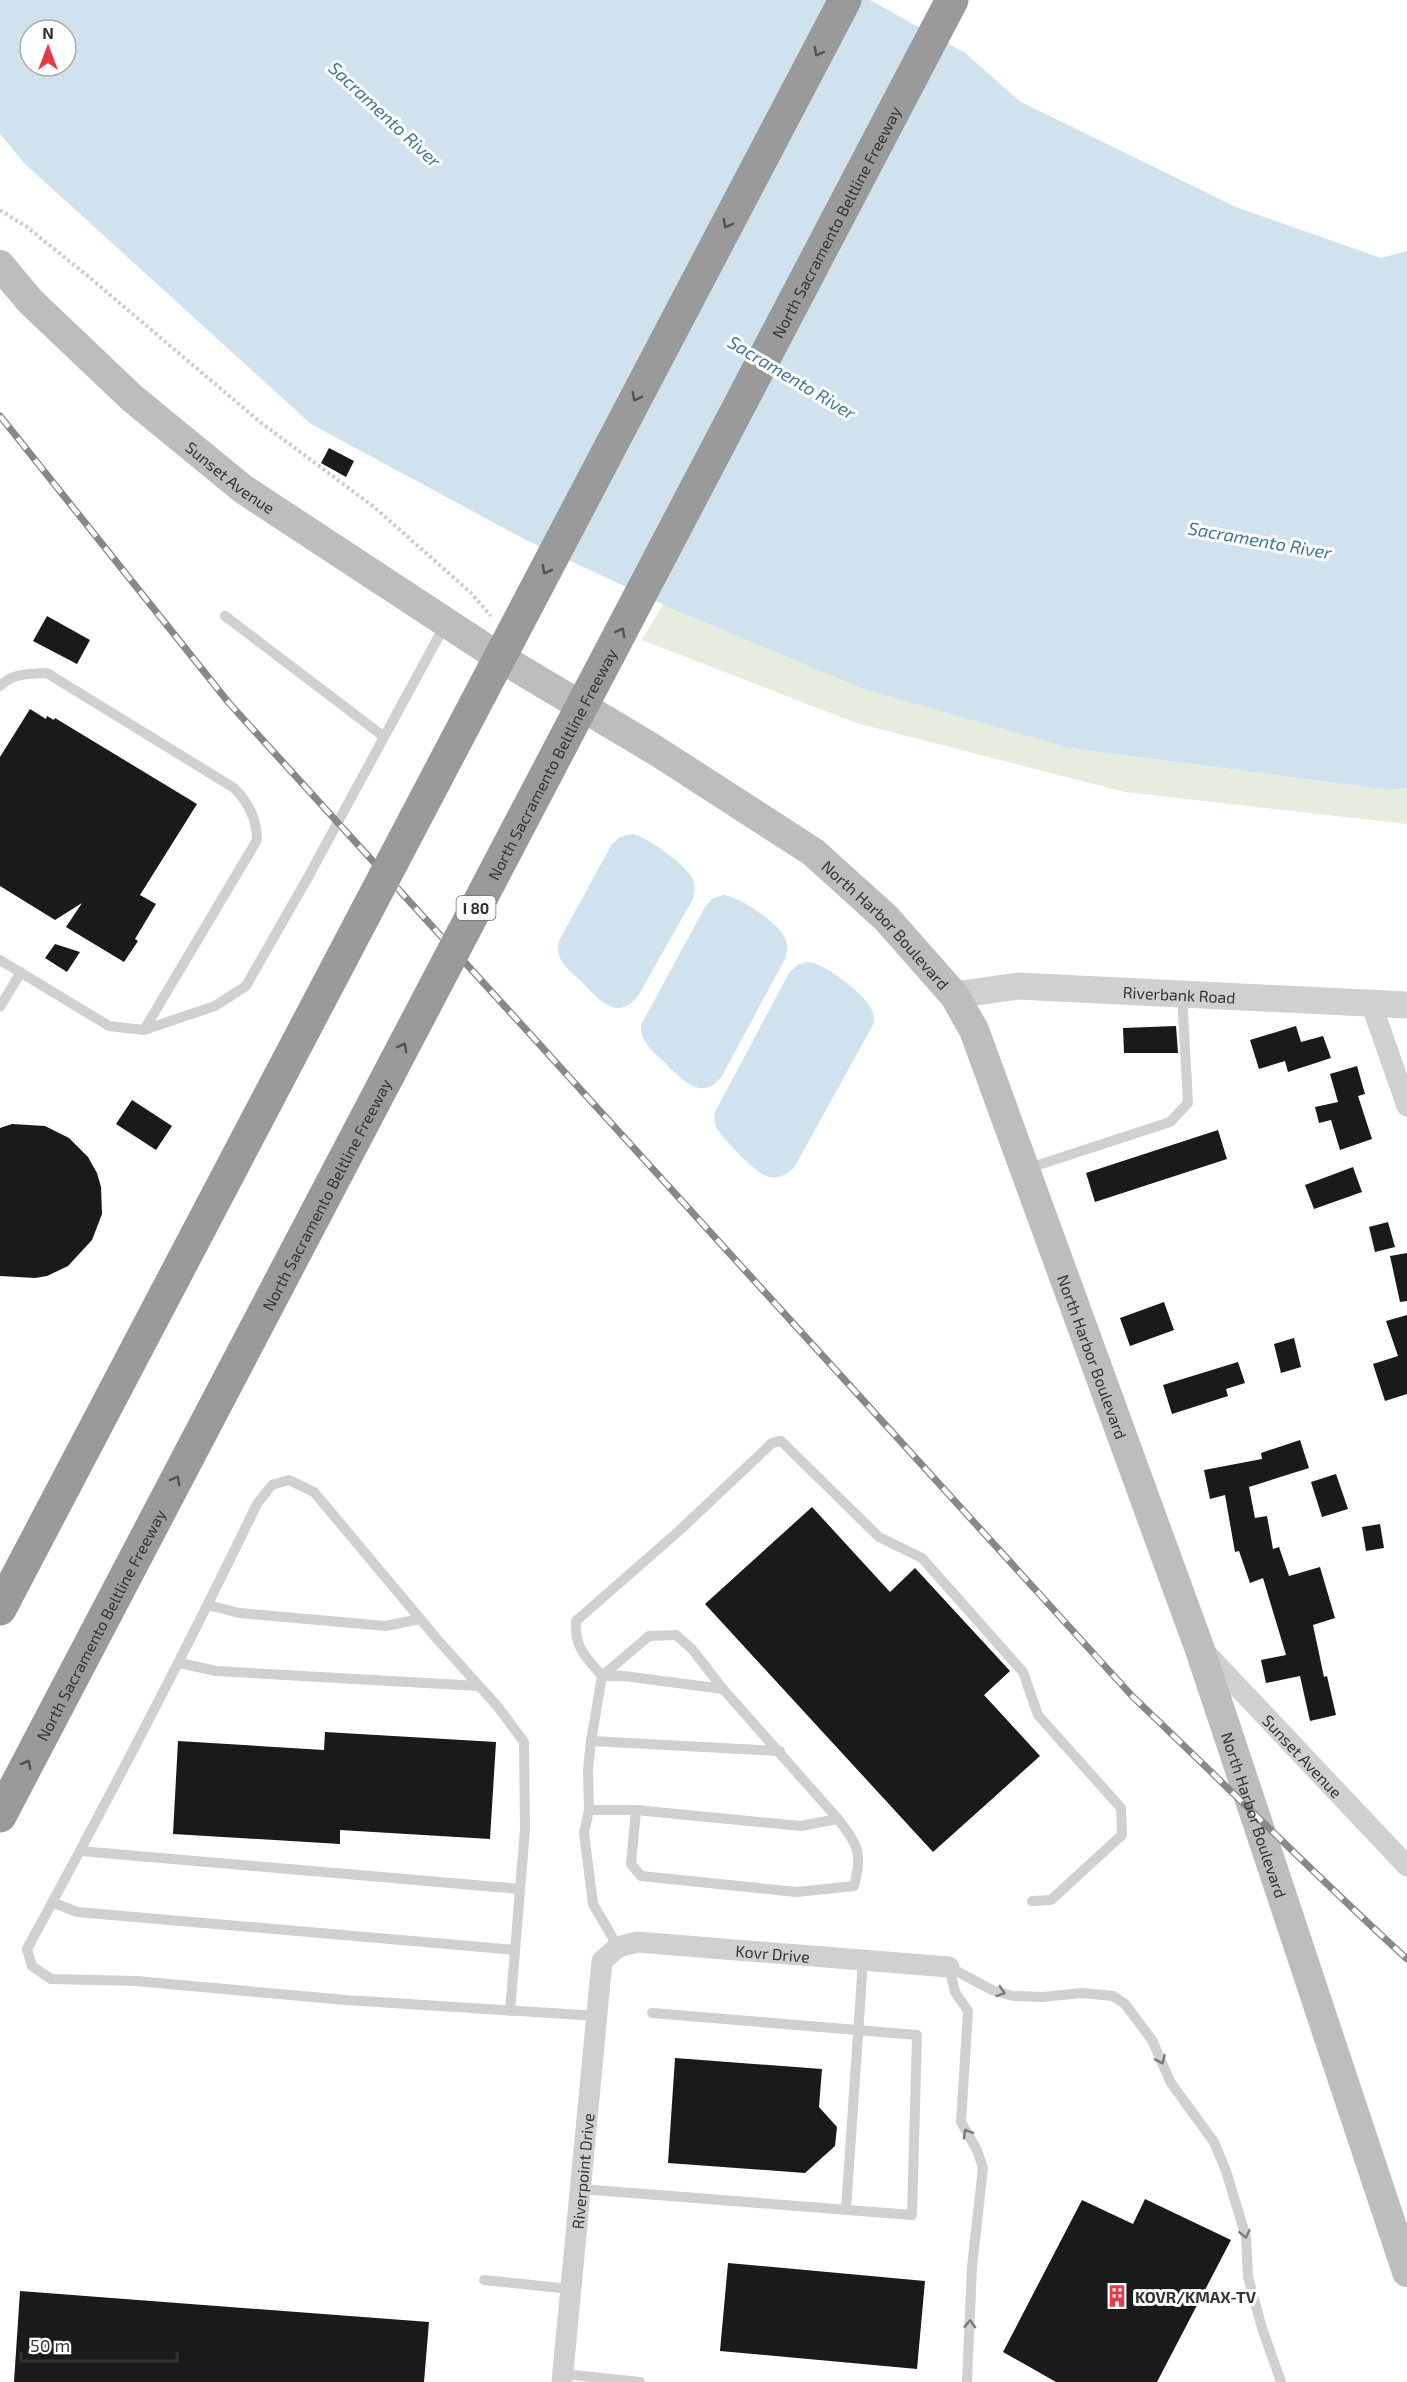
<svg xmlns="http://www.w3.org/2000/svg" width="1407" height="2382" viewBox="0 0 1407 2382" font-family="'Exo 2',sans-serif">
<rect width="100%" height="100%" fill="#fff"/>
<polygon fill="#e6ecdf" points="675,584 1070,748 1389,790 1407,788 1407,824 1125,792 856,723 642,640"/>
<g fill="#cfe2ee" fill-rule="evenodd">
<path d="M0,0H870L965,53L1021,102L1236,207L1381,258L1407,251V788L1389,790L1070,748L864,689L671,608L526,540L311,424L24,163L0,134ZM30,30H66V66H30Z"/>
<path d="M632,834C646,836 683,863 691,876C696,883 695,891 693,899L638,996C617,1023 597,998 581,981C573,974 563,966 559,956C557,949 558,943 561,937L612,844L620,837Z"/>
<path d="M723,895C738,895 781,925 786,940C788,947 787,953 785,959L722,1076C703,1103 681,1079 665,1063C654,1052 640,1043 641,1025L705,907L712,899Z"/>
<path d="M807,962C823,962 860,991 869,1005C873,1010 874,1016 874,1023L795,1166C788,1175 777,1180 766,1176C755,1172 725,1141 718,1130C714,1125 714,1119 715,1112L789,973L797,965Z"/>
</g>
<g fill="#1a1a1a">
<polygon points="329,448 354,461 346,477 321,463"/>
<polygon points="47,616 90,640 77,664 33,641"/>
<polygon points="30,709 46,719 47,716 54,720 55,718 197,804 140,895 156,904 135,939 138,941 124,962 66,927 82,903 55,920 0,886 0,757"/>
<polygon points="55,944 80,952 67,972 45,958"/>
<polygon points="1176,1026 1178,1053 1124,1053 1123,1028"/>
<polygon points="1296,1026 1301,1042 1323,1036 1331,1058 1288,1072 1285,1061 1259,1069 1250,1040"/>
<polygon points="1357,1066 1365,1094 1358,1096 1372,1139 1340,1150 1331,1120 1319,1123 1315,1107 1338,1102 1330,1074"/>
<polygon points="132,1100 172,1126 156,1150 116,1124"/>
<polygon points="12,1124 45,1126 69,1138 88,1157 97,1173 101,1187 102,1214 92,1240 68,1266 47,1276 35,1278 0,1276 0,1128"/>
<polygon points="1218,1130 1227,1159 1095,1202 1086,1173"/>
<polygon points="1353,1167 1362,1192 1314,1209 1305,1185"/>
<polygon points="1388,1222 1395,1247 1375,1252 1369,1227"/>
<polygon points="1407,1253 1407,1301 1400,1302 1390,1256"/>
<polygon points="1164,1302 1174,1330 1130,1346 1120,1318"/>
<polygon points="1407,1315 1407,1394 1385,1401 1373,1364 1398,1356 1386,1321"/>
<polygon points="1294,1338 1301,1367 1281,1373 1274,1344"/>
<polygon points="1238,1362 1245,1383 1226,1389 1228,1396 1172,1414 1163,1385"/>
<polygon points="1300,1440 1309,1468 1249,1487 1255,1518 1267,1516 1273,1549 1279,1547 1289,1576 1320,1567 1335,1618 1313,1625 1324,1677 1327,1676 1336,1715 1310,1721 1300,1676 1266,1683 1261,1660 1286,1655 1263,1578 1250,1583 1239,1551 1235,1552 1225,1495 1210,1499 1204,1470 1262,1459 1261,1453"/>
<polygon points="1336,1474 1348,1509 1322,1517 1311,1482"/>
<polygon points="812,1507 890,1592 915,1568 1010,1671 984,1695 1040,1756 933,1852 705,1604"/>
<polygon points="1380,1524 1384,1548 1366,1551 1362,1527"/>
<polygon points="325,1732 496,1742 490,1839 340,1830 340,1844 173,1834 178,1741 324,1750"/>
<polygon points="675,2058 822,2069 819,2107 837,2127 835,2146 805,2173 668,2163"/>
<polygon points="1145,2199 1231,2240 1157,2382 1056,2382 1003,2352 1082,2200 1133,2224"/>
<polygon points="728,2263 925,2281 917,2369 720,2351"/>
<polygon points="20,2291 429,2322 424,2382 14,2382"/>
</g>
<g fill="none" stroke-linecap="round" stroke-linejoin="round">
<polyline stroke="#cdcdcd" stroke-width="4" stroke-dasharray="3 3" stroke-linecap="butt" points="0,210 27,227 89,277 260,422 374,507 470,592 491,616"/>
<g stroke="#d0d0d0" stroke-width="10">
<polyline points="225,616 383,736"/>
<path d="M0,686C12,673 30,674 47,673L234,788C249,803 257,819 257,840L144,1030"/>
<polyline points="0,960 109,1026 144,1030 215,1006 246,986 307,879 446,623"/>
<polyline points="0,1007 21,972"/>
<polyline points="1026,1169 1170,1122 1188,1103 1182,994"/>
<polyline points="208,1605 239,1613 386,1626 420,1619"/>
<polyline points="180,1663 216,1671 479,1686"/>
<path d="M723,1689L692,1649L676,1635L649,1636L602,1676C586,1657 574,1647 576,1621L680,1530L772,1443L781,1441L879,1537L922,1558L1023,1672L1038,1715L1121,1808L1122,1835L1051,1900L1032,1901"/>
<polyline points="591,1741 780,1751"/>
<path d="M589,1810H636L801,1826L838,1819C858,1846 863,1852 854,1886L797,1892L641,1876L631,1864L636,1810"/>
<polyline points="80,1851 520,1889"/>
<polyline points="52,1902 77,1912 515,1950"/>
<polyline points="618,1947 593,1904 584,1833 589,1810 588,1769 591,1741 602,1676 624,1676 723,1689 838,1819"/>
<polyline points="949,1967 992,1990 1013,1996 1042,1997 1082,1993 1113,1996 1125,2004 1152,2040 1171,2083 1214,2142 1226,2171 1246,2237 1248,2277 1262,2328 1281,2382"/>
<polyline points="949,1967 955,1992 968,2011 961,2122 977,2150 983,2168 972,2267 967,2382"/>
<path d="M510,2011L525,1830L524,1742L498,1707L437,1639L314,1492L289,1480L272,1485L257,1504C184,1655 107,1802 27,1949L32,1966L51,1979L136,1981L346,2000L597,2016"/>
<polyline points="581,2189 912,2215 917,2035 652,2013"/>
<polyline points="846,2210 863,1961"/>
<polyline points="484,2280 571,2289"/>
<polyline points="563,2374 640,2382"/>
</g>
<g stroke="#d0d0d0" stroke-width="21">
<polyline points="1371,1003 1407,1106"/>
<path id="s1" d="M1204,1651L1407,1866"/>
<path id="s2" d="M562,2382L602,1961L618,1947L637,1942L949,1967"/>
</g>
<path stroke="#d0d0d0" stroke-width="27" id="s3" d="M954,995L1018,986L1407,1005"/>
<path stroke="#bdbdbd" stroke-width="30" id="s4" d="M0,265L30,301L132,398L243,489L491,652L655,750L813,852L886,918L954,995L974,1030L1199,1647L1407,2272"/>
<g stroke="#888" stroke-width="7">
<path id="rail" d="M0,416L229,703L1133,1697C1225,1784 1314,1874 1407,1959"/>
</g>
<use href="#rail" stroke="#fff" stroke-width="4.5" stroke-dasharray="14" stroke-linecap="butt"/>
<g stroke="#9a9a9a" stroke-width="33">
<polyline points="0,1609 845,0"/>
<path id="s5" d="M0,1816L952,0"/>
</g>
</g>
<defs><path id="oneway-chevron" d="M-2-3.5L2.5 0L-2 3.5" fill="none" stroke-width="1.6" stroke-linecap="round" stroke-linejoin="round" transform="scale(1.5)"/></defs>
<g stroke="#525252">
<use href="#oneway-chevron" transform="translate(818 52) rotate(118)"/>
<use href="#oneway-chevron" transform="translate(727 224) rotate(118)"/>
<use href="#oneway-chevron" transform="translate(636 397) rotate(118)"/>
<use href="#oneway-chevron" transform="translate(546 570) rotate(118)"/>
<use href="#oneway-chevron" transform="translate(621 632) rotate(-62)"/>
<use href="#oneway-chevron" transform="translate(403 1047) rotate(-62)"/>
<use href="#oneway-chevron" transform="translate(176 1480) rotate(-62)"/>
<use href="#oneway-chevron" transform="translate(27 1764) rotate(-62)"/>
</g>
<g stroke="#7a7a7a">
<use href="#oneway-chevron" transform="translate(1001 1992) rotate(18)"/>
<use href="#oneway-chevron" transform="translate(1161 2060) rotate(66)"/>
<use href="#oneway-chevron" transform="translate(967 2133) rotate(-121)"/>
<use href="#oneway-chevron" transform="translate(1245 2234) rotate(79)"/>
<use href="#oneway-chevron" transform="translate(970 2324) rotate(-88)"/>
</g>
<defs>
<g id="building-bare" transform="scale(1.8)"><path d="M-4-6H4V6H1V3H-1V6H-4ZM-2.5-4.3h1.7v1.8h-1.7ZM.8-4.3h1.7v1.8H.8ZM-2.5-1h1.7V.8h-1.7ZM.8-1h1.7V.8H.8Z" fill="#e63946" stroke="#fff" stroke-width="2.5" paint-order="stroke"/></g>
</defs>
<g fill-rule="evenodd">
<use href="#building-bare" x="1117" y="2296"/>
</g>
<g text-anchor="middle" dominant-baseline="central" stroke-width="6" stroke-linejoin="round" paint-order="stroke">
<rect fill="#fff" stroke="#707070" stroke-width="1.5" x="456.5" y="896" width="39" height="24" rx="4.5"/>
<g font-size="15" font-weight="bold" fill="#333">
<text x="476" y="908">I 80</text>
</g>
<g font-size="16" fill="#333" stroke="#fff">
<text stroke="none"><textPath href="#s5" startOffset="1800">North Sacramento Beltline Freeway</textPath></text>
<text stroke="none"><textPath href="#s4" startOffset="314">Sunset Avenue</textPath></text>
<text stroke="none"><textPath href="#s5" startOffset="1188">North Sacramento Beltline Freeway</textPath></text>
<text stroke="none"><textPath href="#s4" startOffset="1110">North Harbor Boulevard</textPath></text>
<text stroke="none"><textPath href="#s3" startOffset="226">Riverbank Road</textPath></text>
<text stroke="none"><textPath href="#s5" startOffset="702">North Sacramento Beltline Freeway</textPath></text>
<text stroke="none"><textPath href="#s4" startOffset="1596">North Harbor Boulevard</textPath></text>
<text stroke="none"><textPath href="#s5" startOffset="216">North Sacramento Beltline Freeway</textPath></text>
<text stroke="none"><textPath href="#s1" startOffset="144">Sunset Avenue</textPath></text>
<text stroke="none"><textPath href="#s4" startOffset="2082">North Harbor Boulevard</textPath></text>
<text stroke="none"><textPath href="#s2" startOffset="600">Kovr Drive</textPath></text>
<text stroke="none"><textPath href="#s2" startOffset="212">Riverpoint Drive</textPath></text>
</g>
<g font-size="16" font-weight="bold" fill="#333" stroke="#fff" text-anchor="start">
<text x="1135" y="2296">KOVR/KMAX-TV</text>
</g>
<g font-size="18" font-style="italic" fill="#3f7597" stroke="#fff">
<text transform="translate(385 114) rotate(43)">Sacramento River</text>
<text transform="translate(792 377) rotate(31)">Sacramento River</text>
<text transform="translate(1260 540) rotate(10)">Sacramento River</text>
</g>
</g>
<g transform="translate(48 48)"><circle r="28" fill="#ffffff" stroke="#adadad" stroke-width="1.5"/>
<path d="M0-4.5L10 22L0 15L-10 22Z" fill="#e63946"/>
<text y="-9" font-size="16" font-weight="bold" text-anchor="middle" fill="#333333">N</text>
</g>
<path d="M21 2352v9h156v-9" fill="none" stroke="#333333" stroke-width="3"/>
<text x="30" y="2352" font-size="18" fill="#333333" stroke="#ffffff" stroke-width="4.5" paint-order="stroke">50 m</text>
</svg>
